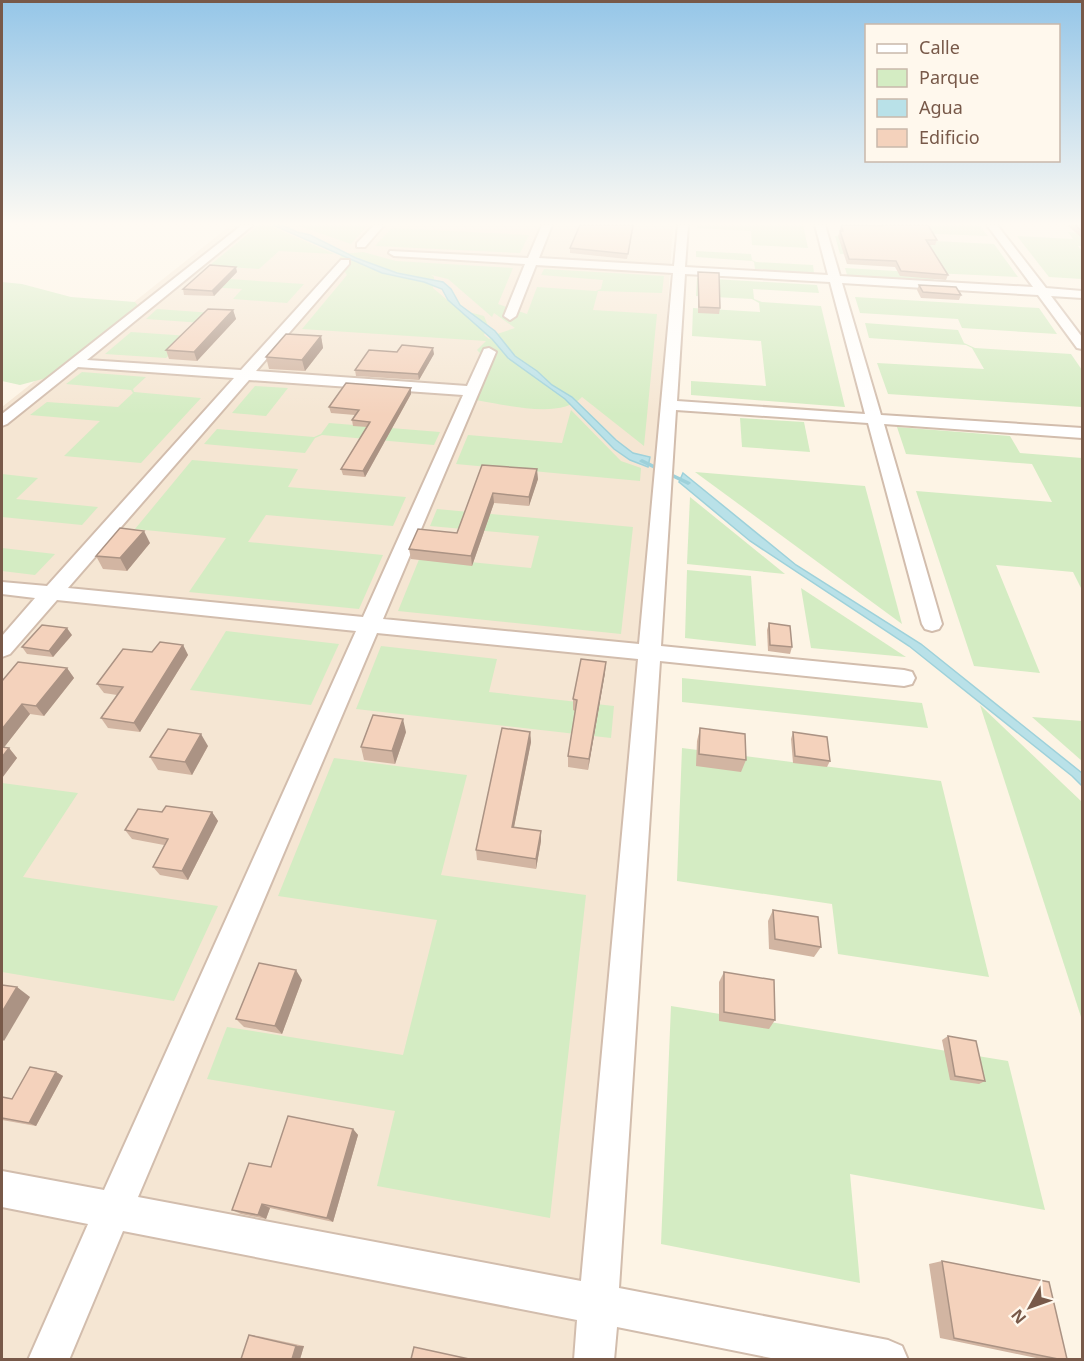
<svg xmlns="http://www.w3.org/2000/svg" width="1084" height="1361" viewBox="0 0 1084 1361" font-family="'Noto Sans',sans-serif">
<rect width="100%" height="100%" fill="#fdf4e5"/>
<polygon fill="#f5e6d3" points="231,225 673,225 600,1359 2,1360 2,407"/>
<g fill="#d4ecc3" fill-rule="evenodd">
<polygon points="259,225 268,225 334,254 279,251 259,269 209,266"/>
<polygon points="296,225 368,225 351,244"/>
<polygon points="697,225 803,225 808,248 752,245 751,231 697,228"/>
<polygon points="908,225 979,225 988,236 913,233"/>
<polygon points="392,228 529,235 520,253 375,246"/>
<polygon points="1068,232 1082,233 1082,246 1078,246 1082,251 1082,279 1049,277 1017,236 1073,239"/>
<polygon points="835,236 994,244 1018,277 933,273 931,274 934,280 847,275 845,268 930,273 925,258 840,254"/>
<polygon points="696,251 751,254 752,260 756,262 813,265 814,273 755,269 754,262 752,261 696,257"/>
<path d="M363,252L396,261L513,268L498,304L527,314L537,287L596,291L601,289L603,280L541,275L544,269L664,276L662,293L598,291L593,310L657,314L644,446L582,397C561,420 503,404 475,400L491,364L477,350L486,341L302,329L347,275L338,262L342,254ZM431,275L448,279L492,317L494,313L515,328L494,335L489,339L484,335L488,326L484,316L458,309L433,288L434,277Z"/>
<polygon points="197,277 304,284 287,303 233,299 242,289 187,286"/>
<polygon points="697,278 817,285 819,293 753,289 754,299 762,302 821,306 845,407 691,395 691,381 766,386 761,341 692,336 693,308 760,312 759,303 752,299 696,296"/>
<polygon points="2,282 22,284 71,297 135,302 141,309 50,377 20,385 2,381"/>
<polygon points="855,297 1039,308 1057,334 962,328 958,319 860,313"/>
<polygon points="157,309 213,313 203,323 146,319"/>
<polygon points="865,323 958,330 964,343 975,348 1071,354 1082,370 1082,407 888,394 877,363 984,369 972,348 966,345 869,338"/>
<polygon points="131,332 189,336 166,358 105,354"/>
<polygon points="82,372 146,377 133,389 134,392 201,398 141,463 64,456 100,421 30,415 47,402 118,407 133,393 131,390 66,384"/>
<polygon points="255,386 288,388 266,416 232,413"/>
<polygon points="571,410 621,461 641,468 640,481 456,464 468,435 562,443"/>
<polygon points="740,418 804,422 810,452 742,447"/>
<polygon points="329,423 440,432 434,445 322,435 315,438 305,453 204,444 217,429 314,437 321,434"/>
<polygon points="897,427 1010,436 1020,453 1082,458 1082,590 1073,572 996,565 1040,673 974,666 916,491 1052,502 1032,464 906,454"/>
<polygon points="192,460 298,469 288,487 406,497 393,526 266,515 248,542 383,555 359,609 189,592 226,538 135,529"/>
<polygon points="695,472 865,486 902,624"/>
<polygon points="2,474 38,478 16,499 98,507 82,525 2,517"/>
<polygon points="690,497 785,574 687,564"/>
<polygon points="437,509 633,527 621,634 398,611 420,557 531,568 539,536 430,526"/>
<polygon points="2,548 55,554 35,575 2,571"/>
<polygon points="687,570 751,576 756,646 685,638"/>
<polygon points="801,588 906,657 811,648"/>
<polygon points="226,631 339,644 311,705 190,690"/>
<polygon points="381,646 497,659 489,692 614,706 611,738 356,709"/>
<polygon points="682,678 922,703 928,728 682,702"/>
<polygon points="980,705 1082,802 1082,1020"/>
<polygon points="1032,717 1082,721 1082,761"/>
<polygon points="682,748 941,781 989,977 838,954 832,904 677,881"/>
<polygon points="334,758 467,775 441,875 586,895 550,1218 377,1186 395,1111 207,1079 227,1027 403,1055 437,920 278,896"/>
<polygon points="2,783 78,793 23,877 218,906 174,1001 2,972"/>
<polygon points="671,1006 1008,1061 1045,1210 850,1174 860,1283 661,1244"/>
</g>
<g fill="#b9e1e8" stroke="#9ed1da" stroke-width="1.5">
<polygon points="273,225 282,225 297,232 310,235 356,258 397,273 443,282 451,289 460,305 495,331 515,356 537,371 552,385 572,397 616,440 633,453 650,457 648,467 630,460 614,449 565,399 508,358 492,339 448,300 442,289 424,282 382,273"/>
<polygon points="683,473 796,565 921,644 1082,773 1082,786 1072,776 909,646 750,541 679,482"/>
</g>
<g fill="none" stroke-linecap="round" stroke-linejoin="round">
<polygon fill="#9ed1da" fill-rule="evenodd" points="642,459 690,482 691,483 688,485 686,484 640,462 639,461"/>
<g stroke="#d2bdad" stroke-width="4">
<g id="street">
<path d="M242,225H253L87,360L241,370L341,260H349V264L256,371L467,386L484,349L489,348L496,352L383,619L639,644L673,273L536,265L516,316L510,320L504,316L525,264L394,256L389,253L390,251L528,258L542,225H552L539,258L674,266L678,225H688L685,267L828,275L815,225H825L840,276L1033,287L987,225H997L1046,288L1082,291V298L1051,296L1082,337V349L1077,348L1038,295L842,283L881,415L1082,428V438L884,424L942,624L939,629L932,631L925,629L922,624L868,423L676,410L661,646L904,670L912,672L915,678L912,684L904,686L660,661L619,1288L888,1340L902,1346L908,1360H781L617,1327L614,1360H574L577,1320L123,1231L69,1360H28L88,1224L2,1207V1171L104,1190L356,631L57,600L10,654L2,657V636L35,598L2,594V582L47,586L234,378L78,367L7,424L2,426V414ZM685,274L830,282L865,414L677,401ZM249,380L463,395L363,617L68,588ZM377,633L638,659L581,1281L138,1197Z"/>
<polygon points="374,225 384,225 365,247 357,247 357,243"/>
</g>
</g>
<use href="#street" fill="#fff" fill-rule="evenodd"/>
</g>
<g fill="#d2b5a2">
<polygon points="634,225 627,259 570,253 570,248"/>
<polygon points="841,225 878,226 877,225 928,225 937,240 935,245 929,245 948,275 946,280 900,276 895,267 847,264 838,236 840,231 840,229"/>
<polygon points="1067,225 1083,225 1083,239"/>
<polygon points="237,272 214,296 184,295 183,289"/>
<polygon points="698,272 720,308 719,314 698,313"/>
<polygon points="919,285 961,295 959,300 921,298 917,290"/>
<polygon points="233,310 236,319 197,361 169,359 166,350"/>
<polygon points="321,336 323,348 305,371 269,369 266,357"/>
<polygon points="397,352 434,354 419,380 356,376 355,370"/>
<polygon points="411,388 411,394 365,477 343,475 341,469 367,427 353,426 352,420 355,415 331,413 329,407"/>
<polygon points="482,465 538,479 529,506 494,503 472,566 411,559 409,549 457,533"/>
<polygon points="150,543 127,571 103,569 96,556"/>
<polygon points="769,623 792,647 790,654 768,651 767,630"/>
<polygon points="72,635 53,657 27,654 22,647"/>
<polygon points="183,645 188,655 140,732 108,728 101,718 117,695 104,693 97,684 152,652"/>
<polygon points="67,668 74,678 44,716 30,714 4,747 9,748 17,758 2,778 2,681"/>
<polygon points="605,673 588,770 568,767 568,756 575,711 573,710 573,699"/>
<polygon points="700,728 746,760 741,772 696,766 697,741"/>
<polygon points="406,732 395,764 364,760 361,747"/>
<polygon points="530,732 531,742 514,827 541,841 536,869 477,860 476,850"/>
<polygon points="793,732 830,761 827,767 793,763 791,739"/>
<polygon points="208,746 192,775 158,770 150,757"/>
<polygon points="162,812 212,812 218,821 188,880 160,875 153,867 164,845 132,839 125,830"/>
<polygon points="773,910 821,947 814,957 769,949 768,921"/>
<polygon points="724,972 775,1020 769,1029 719,1021 719,982"/>
<polygon points="302,980 282,1034 244,1027 236,1019"/>
<polygon points="948,1036 985,1081 979,1084 950,1080 942,1040"/>
<polygon points="56,1072 63,1076 36,1126 2,1120 2,1097 12,1099"/>
<polygon points="353,1129 358,1135 333,1222 270,1208 266,1219 241,1214 232,1210 271,1167"/>
<polygon points="942,1261 1067,1359 1041,1359 940,1338 929,1264"/>
<polygon points="249,1335 258,1336 304,1346 300,1359"/>
</g>
<g fill="#ab9384">
<polygon points="236,267 237,272 214,296 212,291"/>
<polygon points="233,310 236,319 197,361 194,352"/>
<polygon points="321,336 323,348 305,371 302,360"/>
<polygon points="433,348 434,354 419,380 418,374"/>
<polygon points="411,388 411,394 365,477 363,471"/>
<polygon points="537,469 538,479 529,506 529,497"/>
<polygon points="493,493 494,503 472,566 471,556"/>
<polygon points="144,531 150,543 127,571 120,558"/>
<polygon points="67,628 72,635 53,657 49,651"/>
<polygon points="183,645 188,655 140,732 134,723"/>
<polygon points="606,662 605,673 588,770 589,759"/>
<polygon points="67,668 74,678 44,716 36,706"/>
<polygon points="22,704 30,714 2,750 2,729"/>
<polygon points="403,719 406,732 395,764 392,751"/>
<polygon points="530,732 531,742 512,837 512,827"/>
<polygon points="201,734 208,746 192,775 185,762"/>
<polygon points="9,748 17,758 2,778 2,757"/>
<polygon points="212,812 218,821 188,880 182,871"/>
<polygon points="541,831 541,841 536,869 536,859"/>
<polygon points="296,970 302,980 282,1034 275,1026"/>
<polygon points="17,987 30,997 4,1041 2,1039 2,1012"/>
<polygon points="56,1072 63,1076 36,1126 29,1123"/>
<polygon points="353,1129 358,1135 333,1222 327,1218"/>
<polygon points="262,1204 270,1208 266,1219 258,1215"/>
<polygon points="296,1346 304,1346 300,1359 292,1359"/>
</g>
<g fill="#f4d2bc" stroke="#ab9384" stroke-width="1.5">
<polygon points="580,225 633,225 628,254 570,248"/>
<polygon points="841,225 882,226 881,225 928,225 937,240 926,240 948,275 901,271 896,261 849,259 840,231 843,231"/>
<polygon points="1075,225 1083,225 1083,232"/>
<polygon points="210,265 236,267 212,291 183,289"/>
<polygon points="698,272 719,273 720,308 699,307"/>
<polygon points="919,285 956,287 961,295 923,292"/>
<polygon points="208,309 233,310 194,352 166,350"/>
<polygon points="286,334 321,336 302,360 266,357"/>
<polygon points="402,345 433,348 418,374 355,370 369,350 397,352"/>
<polygon points="346,383 411,388 363,471 341,469 370,422 352,420 359,410 329,407"/>
<polygon points="482,465 537,469 529,497 493,493 471,556 409,549 418,529 457,533"/>
<polygon points="120,528 144,531 120,558 96,556"/>
<polygon points="769,623 790,626 792,647 770,645"/>
<polygon points="42,625 67,628 49,651 22,647"/>
<polygon points="160,642 183,645 134,723 101,718 123,687 97,684 123,649 152,652"/>
<polygon points="581,659 606,662 589,759 568,756 577,700 573,699"/>
<polygon points="18,662 67,668 36,706 22,704 2,729 2,681"/>
<polygon points="373,715 403,719 392,751 361,747"/>
<polygon points="502,728 530,732 512,827 541,831 536,859 476,850"/>
<polygon points="700,728 745,734 746,760 699,754"/>
<polygon points="168,729 201,734 185,762 150,757"/>
<polygon points="793,732 827,737 830,761 795,756"/>
<polygon points="2,747 9,748 2,757"/>
<polygon points="166,806 212,812 182,871 153,867 168,839 125,830 138,809 162,812"/>
<polygon points="773,910 818,917 821,947 775,939"/>
<polygon points="259,963 296,970 275,1026 236,1019"/>
<polygon points="724,972 774,980 775,1020 724,1012"/>
<polygon points="2,985 17,987 2,1012"/>
<polygon points="948,1036 976,1041 985,1081 955,1076"/>
<polygon points="30,1067 56,1072 29,1123 2,1118 2,1097 12,1099"/>
<polygon points="288,1116 353,1129 327,1218 262,1204 258,1215 232,1210 249,1163 271,1167"/>
<polygon points="942,1261 1049,1282 1067,1359 1058,1359 954,1338"/>
<polygon points="249,1335 296,1346 292,1359 241,1359"/>
<polygon points="414,1347 469,1359 411,1359"/>
</g>
<linearGradient id="sky" x2="0" y2="1"><stop stop-color="#95c6e8"/><stop offset="0.54" stop-color="#fefaf3"/><stop offset="1" stop-color="#fefaf3" stop-opacity="0"/></linearGradient>
<rect width="1084" height="415" fill="url(#sky)"/>
<rect width="1084" height="1361" fill="none" stroke="#785949" stroke-width="6"/>
<rect x="865" y="24" width="195" height="138" fill="#fff8ed" stroke="#c9b8ab" stroke-width="1.5"/>
<rect x="877" y="44" width="30" height="9" fill="#ffffff" stroke="#c9b8ab" stroke-width="1.5"/>
<text x="919" y="54" font-size="18" fill="#785949">Calle</text>
<rect x="877" y="69" width="30" height="18" fill="#d4ecc3" stroke="#c9b8ab" stroke-width="1.5"/>
<text x="919" y="84" font-size="18" fill="#785949">Parque</text>
<rect x="877" y="99" width="30" height="18" fill="#b9e1e8" stroke="#c9b8ab" stroke-width="1.5"/>
<text x="919" y="114" font-size="18" fill="#785949">Agua</text>
<rect x="877" y="129" width="30" height="18" fill="#f4d2bc" stroke="#c9b8ab" stroke-width="1.5"/>
<text x="919" y="144" font-size="18" fill="#785949">Edificio</text>
<g transform="translate(1030 1307) rotate(230)" stroke="#fff8ed" stroke-width="4.5" paint-order="stroke">
<path d="M0-4.5L10 22L0 15L-10 22Z" fill="#785949"/>
<text y="-9" font-size="16" font-weight="bold" text-anchor="middle" fill="#785949">N</text>
</g>
</svg>
